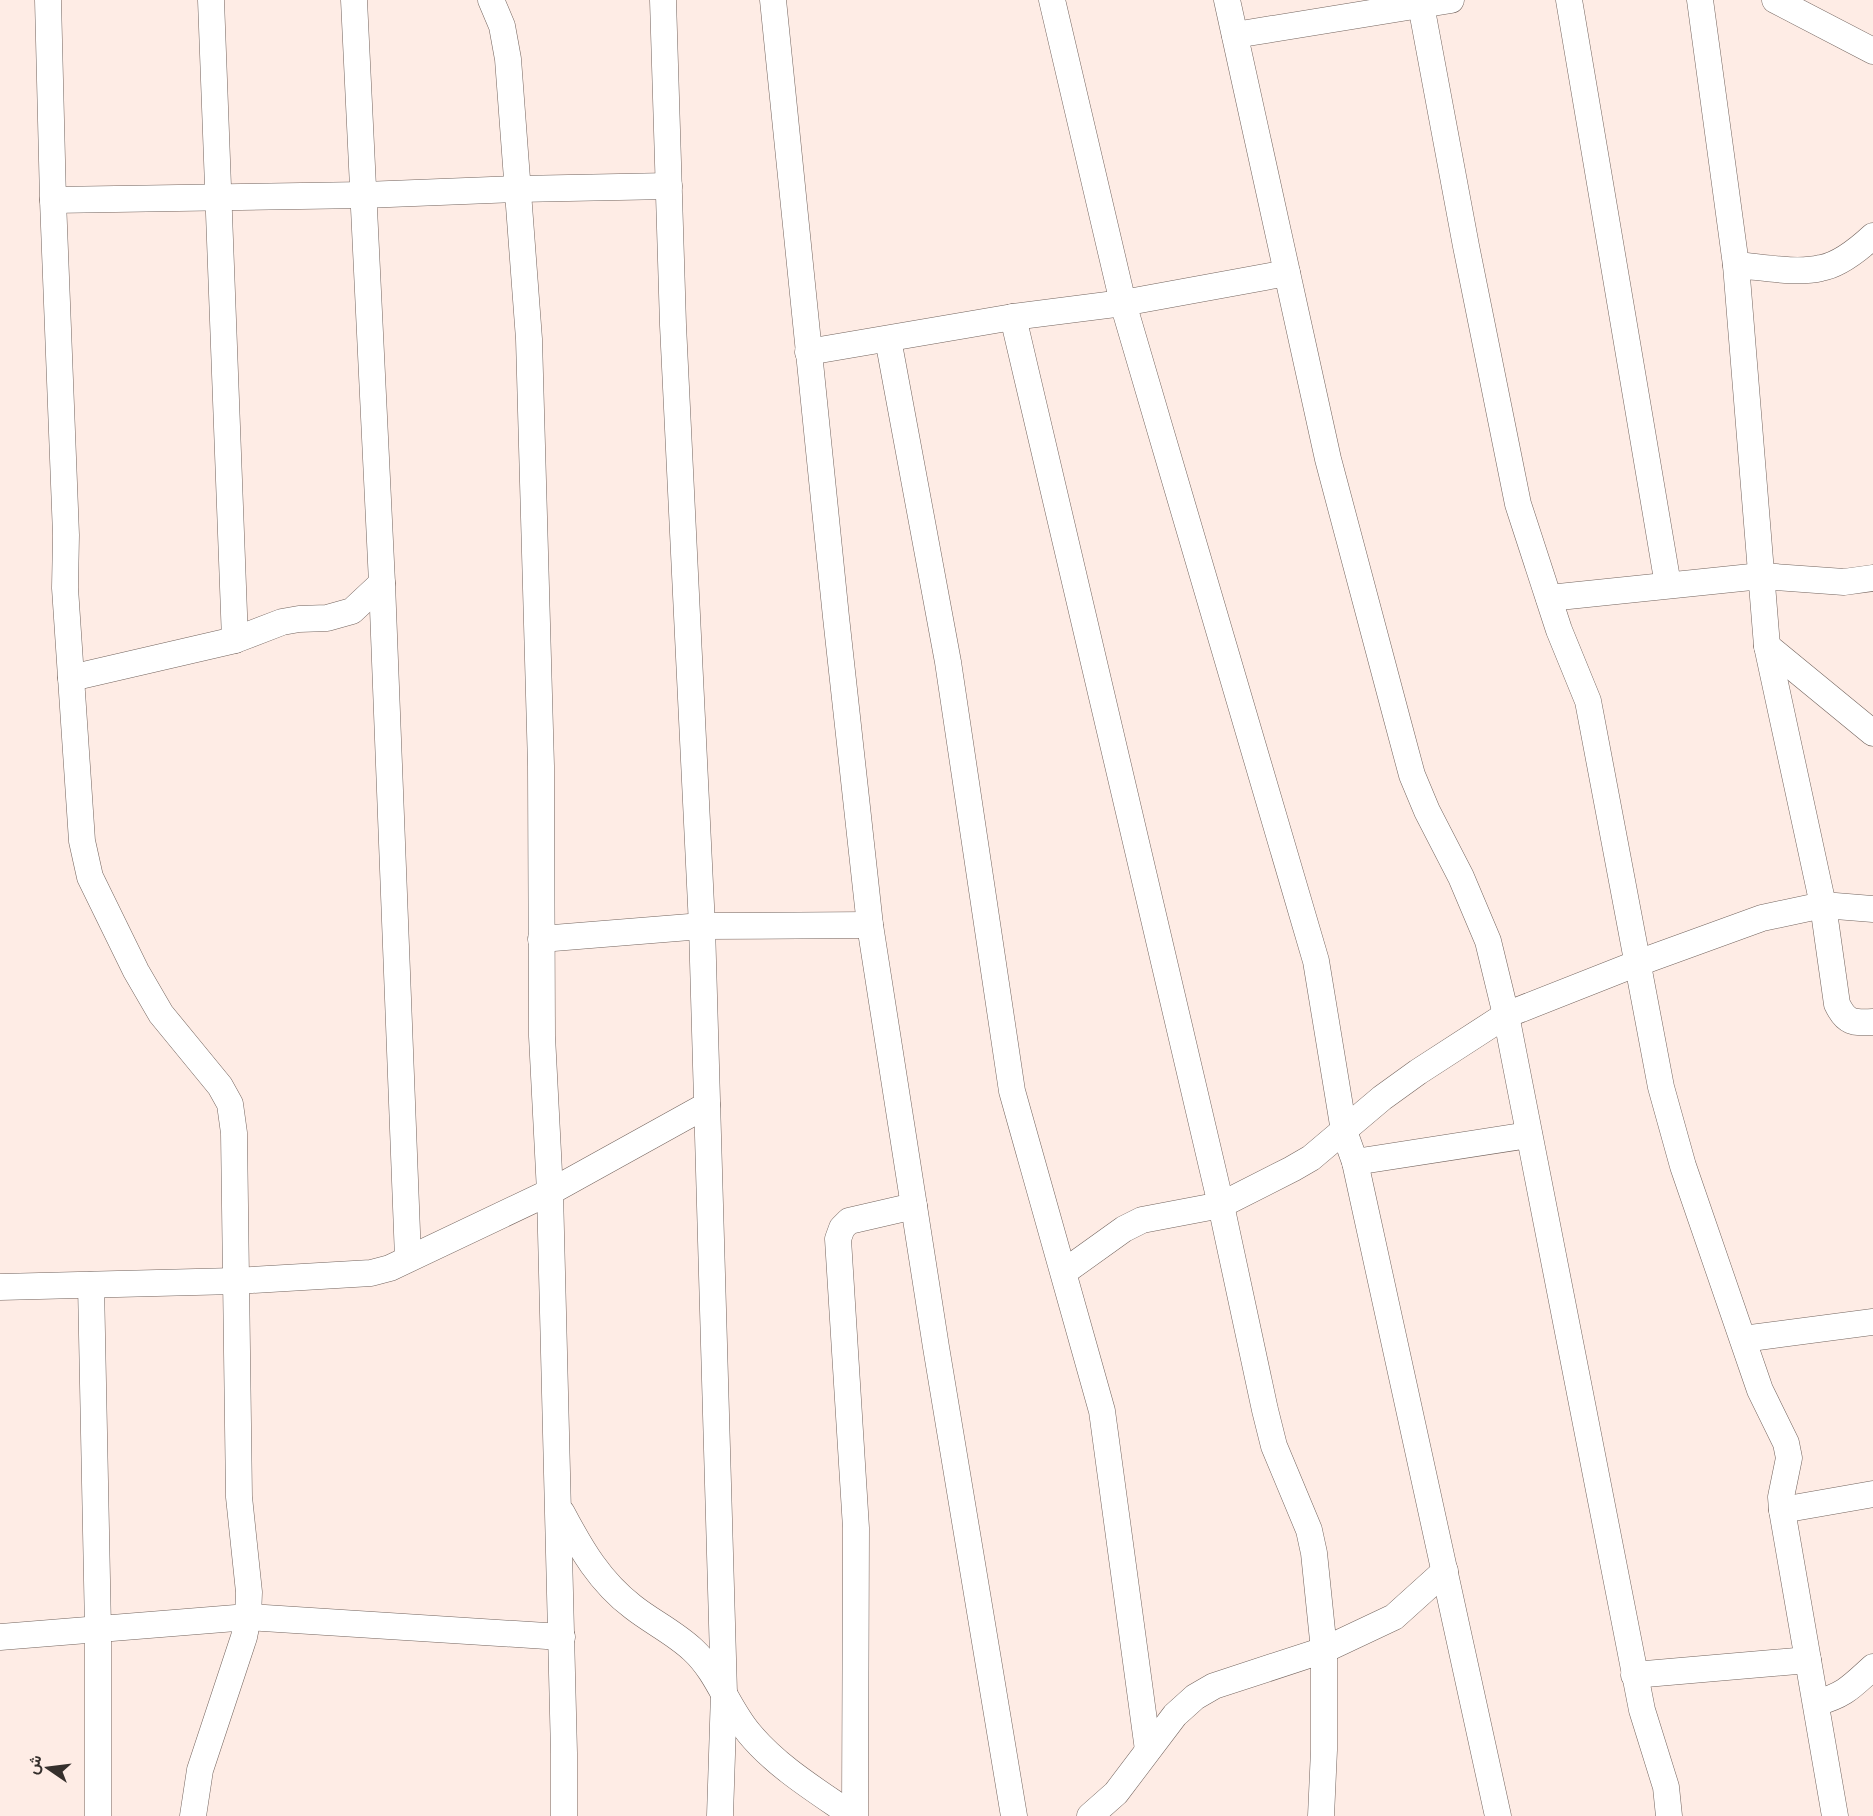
<svg xmlns="http://www.w3.org/2000/svg" width="1873" height="1816" viewBox="0 0 1873 1816" font-family="Commissioner,Vazirmatn,sans-serif">
<rect width="100%" height="100%" fill="#feece5"/>
<g fill="none" stroke-linecap="round" stroke-linejoin="round">
<g stroke="#73645e" stroke-width="27">
<g id="minor">
<polyline points="48,0 53,200 66,535 65,588 82,841 90,877 136,971 161,1014 220,1086 230,1104 234,1133 239,1497 249,1592 248,1617 244,1637 200,1770 193,1816"/>
<polyline points="211,0 235,640"/>
<polyline points="354,0 382,583 408,1258"/>
<polyline points="491,0 502,26 508,59 529,339 541,766 542,1036 550,1192 564,1753 564,1816"/>
<polyline points="663,0 673,325 702,926 724,1693 720,1816"/>
<polyline points="773,0 836,617 870,925 936,1347 1014,1816"/>
<polyline points="1052,0 1123,303 1316,961 1344,1131 1355,1162 1498,1816"/>
<polyline points="1227,0 1328,459 1397,719 1412,775 1427,811 1461,877 1488,941 1506,1015 1642,1710 1666,1787 1669,1816"/>
<polyline points="1569,0 1668,585"/>
<path d="M1700,0L1736,265L1767,646L1823,905L1837,1004C1846,1023 1853,1023 1873,1022"/>
<polyline points="1775,0 1873,51"/>
<polyline points="1421,5 1466,246 1518,504 1559,630 1588,701 1661,1087 1683,1166 1760,1390 1786,1443 1789,1458 1781,1497 1782,1510 1835,1816"/>
<polyline points="1235,35 1451,0"/>
<polyline points="53,200 364,195 518,189 669,186"/>
<path d="M1736,265C1762,267 1796,274 1821,268C1839,265 1860,248 1873,236"/>
<polyline points="1013,317 1221,1205 1265,1410 1274,1446 1309,1530 1314,1553 1324,1650 1324,1750 1321,1816"/>
<polyline points="888,339 948,662 1012,1091 1102,1411 1148,1750"/>
<polyline points="808,352 1013,317 1123,303 1287,273"/>
<polyline points="1549,598 1761,576 1844,582 1873,578"/>
<polyline points="1767,646 1873,733"/>
<polyline points="71,678 235,640 282,622 299,619 327,618 352,611 382,583"/>
<polyline points="541,939 702,926 870,925"/>
<polyline points="1355,1162 1529,1135"/>
<polyline points="1064,1272 1124,1229 1142,1220 1221,1205 1292,1169 1311,1158 1382,1098 1418,1072 1506,1015 1638,963 1762,918 1823,905 1873,909"/>
<polyline points="91,1285 98,1629 98,1816"/>
<polyline points="0,1287 235,1281 371,1273 390,1268 550,1192 707,1105"/>
<polyline points="1743,1339 1873,1322"/>
<polyline points="1782,1510 1873,1494"/>
<path d="M562,1513C581,1549 600,1582 633,1607C652,1622 675,1633 693,1650C718,1673 727,1707 749,1733C777,1767 817,1791 853,1816"/>
<polyline points="0,1637 248,1617 562,1637"/>
<polyline points="1634,1675 1808,1660"/>
<path d="M1816,1703C1845,1695 1851,1687 1873,1667"/>
<polyline points="855,1816 856,1528 838,1239 842,1228 849,1221 914,1206"/>
<polyline points="1090,1816 1116,1793 1175,1715 1195,1697 1214,1686 1324,1650 1394,1617 1445,1571"/>
</g>
</g>
<use href="#minor" stroke="#fff" stroke-width="26"/>
</g>
<g transform="translate(48 1768) rotate(284)" stroke="#feece5" stroke-width="4.5" paint-order="stroke">
<path d="M0-4.5L10 22L0 15L-10 22Z" fill="#352f2c"/>
<text y="-9" font-size="16" font-weight="bold" text-anchor="middle" fill="#352f2c">ش</text>
</g>
</svg>
